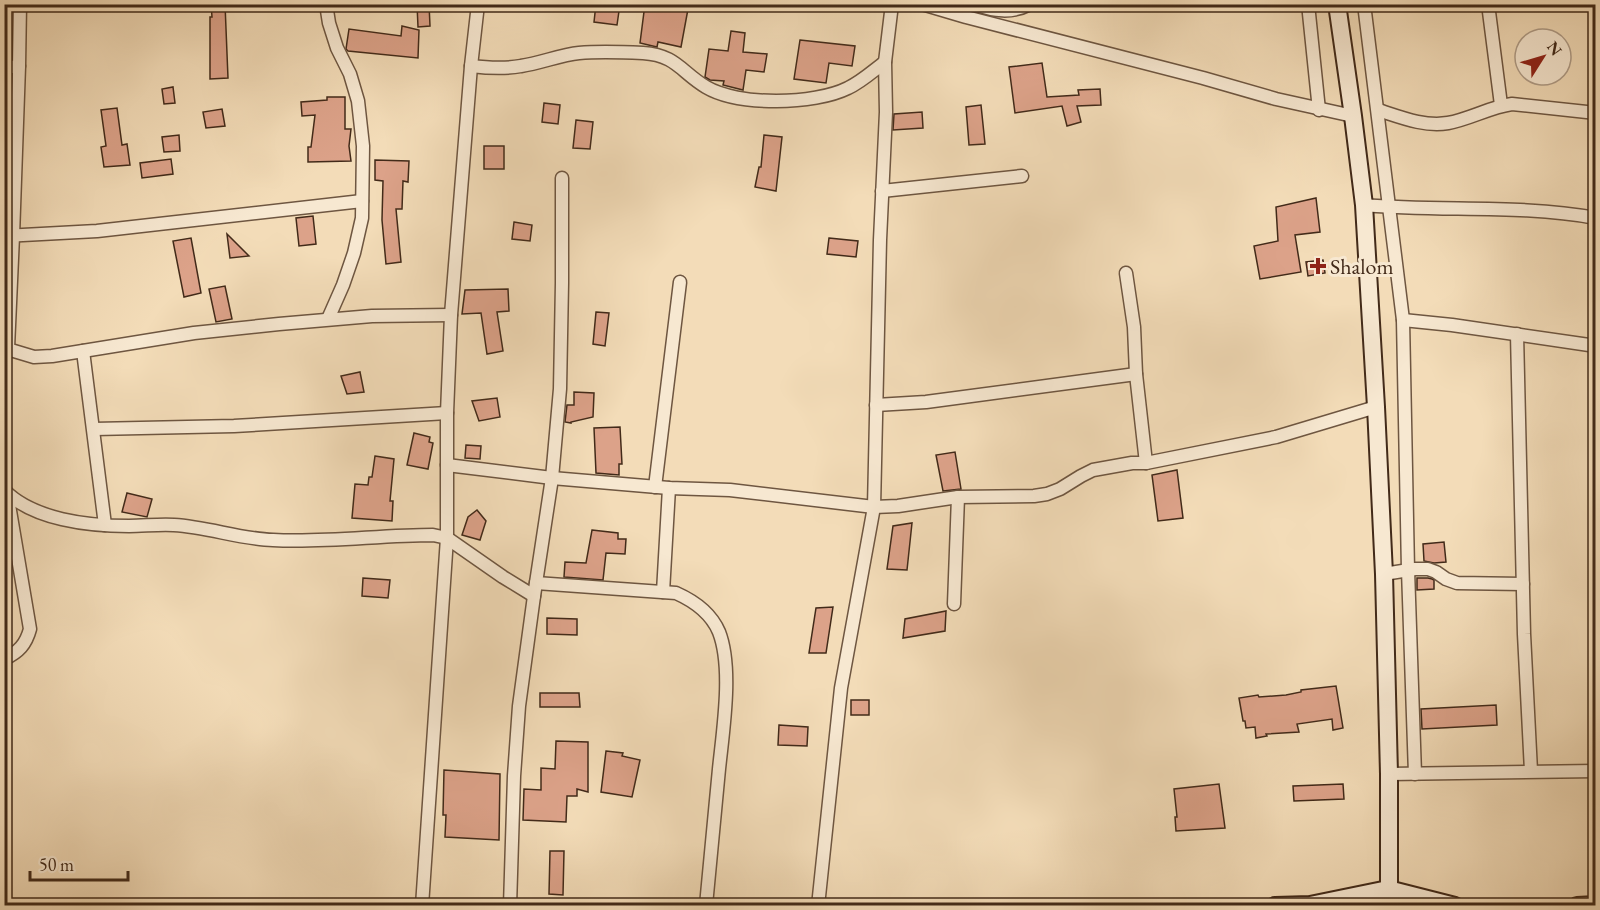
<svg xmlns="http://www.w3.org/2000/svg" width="1600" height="910" viewBox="0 0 1600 910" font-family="'EB Garamond',serif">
<rect width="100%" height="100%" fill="#f3dcb8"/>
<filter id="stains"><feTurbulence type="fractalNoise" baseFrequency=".00333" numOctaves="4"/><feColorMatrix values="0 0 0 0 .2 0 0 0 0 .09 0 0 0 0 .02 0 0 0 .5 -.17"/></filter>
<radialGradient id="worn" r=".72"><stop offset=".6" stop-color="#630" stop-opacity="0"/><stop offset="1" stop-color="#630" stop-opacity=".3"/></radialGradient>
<g fill="#dca289" stroke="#422a19" stroke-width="1.5">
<polygon points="211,4 225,4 228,78 210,79 210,17 212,17"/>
<polygon points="417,4 429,4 430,26 418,27"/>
<polygon points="596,4 620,4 617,25 594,22"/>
<polygon points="645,4 665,4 688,9 681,47 658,42 657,47 640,43"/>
<polygon points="402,26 419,30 418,58 348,51 346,49 349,29 401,36"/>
<polygon points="731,31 745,33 743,52 767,54 764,72 746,70 743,90 723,85 724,81 710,80 705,77 709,49 728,51"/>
<polygon points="800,40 855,46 852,66 829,63 826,83 794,79"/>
<polygon points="1042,63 1047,97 1079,95 1078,90 1100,89 1101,105 1077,106 1081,122 1067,126 1062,106 1015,113 1009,67"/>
<polygon points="173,87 175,103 164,104 162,89"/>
<polygon points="327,97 345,97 345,129 351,129 349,146 351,161 308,162 308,147 311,147 315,115 302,116 301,102 327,100"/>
<polygon points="544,103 560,105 558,124 542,122"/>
<polygon points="981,105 985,144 969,145 966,107"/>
<polygon points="117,108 122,145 127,144 130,165 104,167 101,147 106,146 101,110"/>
<polygon points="222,109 225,126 206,128 203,112"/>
<polygon points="922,112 923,128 893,130 894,114"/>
<polygon points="576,120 593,122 590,149 573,148"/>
<polygon points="179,135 180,151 164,152 162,137"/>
<polygon points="764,135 782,137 776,191 755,187 759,167 761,167"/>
<rect x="484" y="146" width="20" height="23"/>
<polygon points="171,159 173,174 142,178 140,163"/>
<polygon points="375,160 409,161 408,182 403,181 402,209 396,209 401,262 386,264 382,220 383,181 375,180"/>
<polygon points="1316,198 1320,232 1295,235 1301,272 1260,279 1254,246 1278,241 1276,207"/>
<polygon points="313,216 316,244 299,246 296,218"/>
<polygon points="514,222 532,225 530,241 512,239"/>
<polygon points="227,234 249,256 230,258"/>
<polygon points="191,238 201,293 184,297 173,241"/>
<polygon points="829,238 858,241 856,257 827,254"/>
<polygon points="1323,260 1325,273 1308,276 1306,262"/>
<polygon points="225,286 232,319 216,322 209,289"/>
<polygon points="508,289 509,311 497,312 503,351 487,354 481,313 462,314 465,290"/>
<polygon points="596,312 609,313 605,346 593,344"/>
<polygon points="360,372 364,392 347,394 341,376"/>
<polygon points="574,392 594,393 593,417 571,422 571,423 565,422 567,405 574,405"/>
<polygon points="497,398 500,417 479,421 472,401"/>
<polygon points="620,427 622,464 619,464 619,475 596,473 594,428"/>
<polygon points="414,433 430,437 429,442 433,443 428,469 407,465"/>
<polygon points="466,445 481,446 480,459 465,458"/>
<polygon points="955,452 961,489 943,491 936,455"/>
<polygon points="375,456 394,459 390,501 393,501 392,521 352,518 355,484 368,485 369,477 372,477"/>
<polygon points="1177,470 1183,518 1158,521 1152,475"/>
<polygon points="127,493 152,499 147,517 122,512"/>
<polygon points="477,510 486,521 480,540 462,535 468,517"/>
<polygon points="912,523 907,570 887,569 893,526"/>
<polygon points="592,530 618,533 618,539 626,539 625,554 606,553 603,580 564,577 565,562 586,563"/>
<polygon points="1444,542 1446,562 1434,563 1424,561 1423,544"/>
<polygon points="363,578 390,580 388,598 362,596"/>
<polygon points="1417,578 1428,578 1432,579 1434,580 1434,589 1417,590"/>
<polygon points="833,607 826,653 809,653 816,608"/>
<polygon points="946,611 945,631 903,638 905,619"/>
<polygon points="547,618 577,619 577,635 547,634"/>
<polygon points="1336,686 1343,728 1333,730 1332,719 1297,724 1299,732 1266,734 1267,736 1256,738 1255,727 1246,728 1245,721 1243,721 1239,698 1258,695 1259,697 1286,695 1301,692 1301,690"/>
<polygon points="540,693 579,693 580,707 540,707"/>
<rect x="851" y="700" width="18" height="15"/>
<polygon points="1496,705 1497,725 1422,729 1421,709"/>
<polygon points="779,725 808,727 807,746 778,745"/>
<polygon points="556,741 588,742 588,792 577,789 577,796 567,796 566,822 523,820 524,789 541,790 541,768 555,769"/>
<polygon points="606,751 623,753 622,756 640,760 632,797 601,792"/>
<polygon points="444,770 500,774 499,840 445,837 446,815 443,815"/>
<polygon points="1219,784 1225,828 1176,831 1175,817 1177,817 1174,789"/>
<polygon points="1343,784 1344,799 1294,801 1293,786"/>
<polygon points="550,851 564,851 563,895 549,894"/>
</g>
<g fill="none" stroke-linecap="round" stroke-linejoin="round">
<g stroke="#6e5641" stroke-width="15">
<g id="street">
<polyline points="326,4 329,23 337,48 350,74 358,101 363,146 362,218 354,253 343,285 328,319"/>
<polyline points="922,4 966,17 1203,78 1276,99 1353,116"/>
<path d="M974,4C994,11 1011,14 1030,4"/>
<polyline points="1308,4 1319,110"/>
<polyline points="1364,4 1403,320 1408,570 1415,774"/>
<polyline points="1488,4 1501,105"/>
<path d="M471,66C488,68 505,69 521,66C541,63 560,55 579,53C599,51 623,52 643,53C676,55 681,72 706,87C738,106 814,105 848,88C861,82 873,71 885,62"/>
<polyline points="4,68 19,66 20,4"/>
<path d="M1378,110C1400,117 1424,127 1448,123C1470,119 1490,107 1512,104L1596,113"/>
<polyline points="882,191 1022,176"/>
<path d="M1364,205C1441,212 1519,204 1596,218"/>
<polyline points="4,236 97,231 362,201"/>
<polyline points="1126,273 1134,327 1136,374 1146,463"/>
<polyline points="1403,320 1452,325 1596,346"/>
<polyline points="1517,334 1524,634 1531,771"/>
<polyline points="4,348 34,357 52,356 194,333 279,324 372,316 451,315"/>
<polyline points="8,348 13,236 19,66"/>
<polyline points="83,351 105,525"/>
<polyline points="876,405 926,402 1136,374"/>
<polyline points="94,429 234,426 447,413"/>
<polyline points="447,465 552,478 669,488 730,490 874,507 898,506 958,497 1034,496 1047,494 1060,489 1081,476 1093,470 1132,463 1146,463 1276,437 1376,407"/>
<polyline points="655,487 680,282"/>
<path d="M4,490C33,520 89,526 129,526C144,526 159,524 174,525C208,527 240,539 273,540C326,543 380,535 433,535L447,538L503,577L534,596"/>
<polyline points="1384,574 1415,569 1428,569 1436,572 1446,579 1457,583 1523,584"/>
<path d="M536,583L676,593C694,601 711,613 719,632C733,668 723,730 719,769C715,814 710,860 706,906"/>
<polyline points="663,592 669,488"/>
<polyline points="954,604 958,497"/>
<path d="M4,659C19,652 26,644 30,629L7,493"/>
<polyline points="1389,774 1596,771"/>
<polyline points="422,906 447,538 447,413 451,315 471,66 478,4"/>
<polyline points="510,906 514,776 519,706 534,596 552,478 560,389 562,283 562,178"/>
<polyline points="818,906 841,688 874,507 880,240 886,112 885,62 892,4"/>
</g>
</g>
<g stroke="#422a19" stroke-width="20">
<g id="secondary">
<polyline points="1337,4 1353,116 1364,205 1376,407 1384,574 1389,774 1389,906"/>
<polyline points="1275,906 1310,905 1388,889 1455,906"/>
<polyline points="1577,906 1596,905"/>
</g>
</g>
<use href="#street" stroke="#f7e8d1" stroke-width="12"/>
<use href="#secondary" stroke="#f7e8d1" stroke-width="16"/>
</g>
<path fill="#8f2418" stroke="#f7e8d1" stroke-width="2" d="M1315 257h6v6h6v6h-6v6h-6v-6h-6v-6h6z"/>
<g text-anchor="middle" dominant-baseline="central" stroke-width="6" stroke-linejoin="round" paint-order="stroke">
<g font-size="22" fill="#422a19" stroke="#f7e8d1" text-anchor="start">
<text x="1330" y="266">Shalom</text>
</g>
</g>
<rect width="1600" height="910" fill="none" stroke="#f3dcb8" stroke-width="24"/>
<rect x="6" y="6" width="1588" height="898" fill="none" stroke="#422a19" stroke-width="3"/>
<rect x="12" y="12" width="1576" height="886" fill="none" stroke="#422a19" stroke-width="1.5"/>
<g transform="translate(1543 57) rotate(53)"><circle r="28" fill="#f7e8d1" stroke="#af9c87" stroke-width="1.5"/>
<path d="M0-4.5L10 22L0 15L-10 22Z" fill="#8f2418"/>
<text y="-9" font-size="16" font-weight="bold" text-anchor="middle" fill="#422a19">N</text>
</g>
<path d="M30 871v9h98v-9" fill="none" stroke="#422a19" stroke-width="3"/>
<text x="39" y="871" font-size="18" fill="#422a19" stroke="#f7e8d1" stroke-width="4.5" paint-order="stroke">50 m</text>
<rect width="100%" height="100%" filter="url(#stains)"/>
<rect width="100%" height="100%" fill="url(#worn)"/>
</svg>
